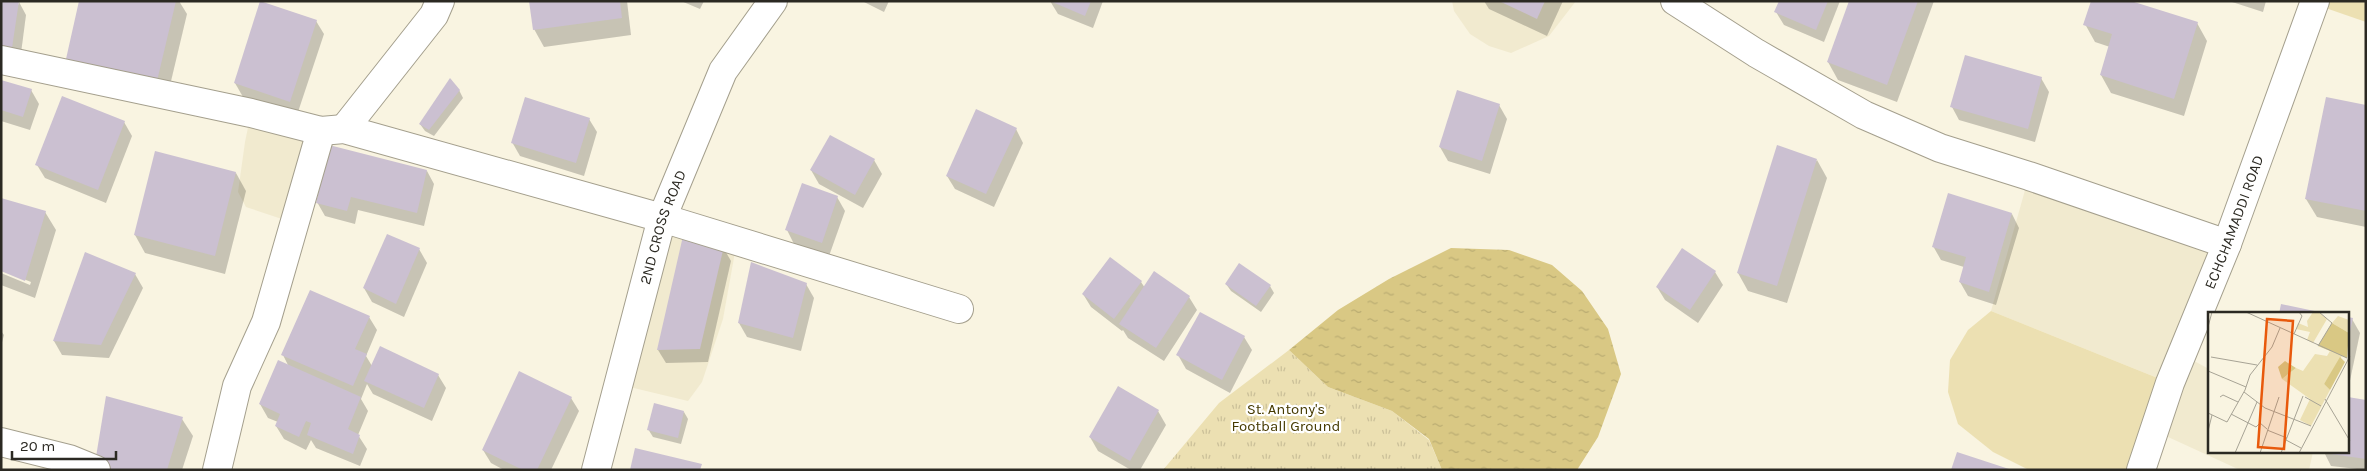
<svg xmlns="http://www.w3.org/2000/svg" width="2367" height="471" viewBox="0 0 2367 471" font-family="Karla,sans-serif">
<defs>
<pattern id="park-tufts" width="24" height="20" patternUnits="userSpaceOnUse" patternTransform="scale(1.25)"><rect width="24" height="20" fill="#ece0b2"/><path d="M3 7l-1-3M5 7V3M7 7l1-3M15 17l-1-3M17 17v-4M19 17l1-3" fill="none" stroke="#cbc099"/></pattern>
<pattern id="water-ripples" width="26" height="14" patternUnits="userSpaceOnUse" patternTransform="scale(1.25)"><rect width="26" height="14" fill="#d9c884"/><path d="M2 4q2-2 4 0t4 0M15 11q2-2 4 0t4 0" fill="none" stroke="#baac72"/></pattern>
</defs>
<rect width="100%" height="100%" fill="#f9f4e1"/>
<g fill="#f1eacf">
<polygon points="1452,1 1576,1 1549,36 1511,53 1489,46 1470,34 1454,11"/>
<polygon points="251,113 321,131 294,223 246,207 238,192 245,142"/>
<polygon points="2029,176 2227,244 2183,355 2209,369 2210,452 2313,452 2309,470 2240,470 2155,431 2170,383 1991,311"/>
<polygon points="662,218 737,241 723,319 702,382 688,401 617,384"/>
</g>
<g fill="#ece0b2">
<polygon points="2315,1 2366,1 2366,22 2314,4"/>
<polygon points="1991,311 2170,383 2141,470 2029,470 1993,452 1958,424 1948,392 1950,360 1968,330"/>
</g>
<polygon fill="url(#park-tufts)" points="1289,350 1328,387 1392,411 1429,440 1442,470 1163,470 1219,403"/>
<polygon fill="url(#water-ripples)" points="1451,248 1509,250 1552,265 1582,291 1608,329 1621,374 1598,437 1577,470 1442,470 1429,439 1392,411 1328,387 1289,350 1338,310 1389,279"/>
<g fill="#0003">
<polygon points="81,1 179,1 187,14 167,98 78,77 67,59"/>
<polygon points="530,1 627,1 631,35 544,47 534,29"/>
<polygon points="681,1 704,1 700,9"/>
<polygon points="862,1 889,1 884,12"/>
<polygon points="1050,1 1103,1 1093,28 1058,14"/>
<polygon points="1484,1 1563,1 1547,36 1489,9"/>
<polygon points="1780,1 1840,1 1824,42 1784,25 1776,12"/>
<polygon points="1851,1 1934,1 1897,102 1838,80 1828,62"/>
<polygon points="2229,1 2266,1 2263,12"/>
<polygon points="19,2 26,15 20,61 1,62"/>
<polygon points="316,21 324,34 297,115 243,97 235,83"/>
<polygon points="2197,23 2207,41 2184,116 2111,93 2101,75 2110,47 2095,42 2085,24"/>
<polygon points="2041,78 2049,92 2035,142 1959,120 1952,107"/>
<polygon points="1,81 31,90 39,104 30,130 1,121"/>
<polygon points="459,90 463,98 434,136 425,131 420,124"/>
<polygon points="1499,105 1507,119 1490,174 1448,161 1440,147"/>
<polygon points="2366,106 2366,227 2317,217 2306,199"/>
<polygon points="589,119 597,132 584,176 520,156 512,142"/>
<polygon points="124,122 132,136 106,203 45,178 37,165"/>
<polygon points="1016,129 1023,143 994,207 955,189 947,176"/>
<polygon points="874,160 882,174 863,208 819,184 811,170"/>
<polygon points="1817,160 1827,178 1787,303 1748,291 1738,273"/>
<polygon points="427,171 434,184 424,226 358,210 355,224 325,216 317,202"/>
<polygon points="236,173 246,191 225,274 145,253 135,235"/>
<polygon points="837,197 845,211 829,256 794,244 787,230"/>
<polygon points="45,212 56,230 35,298 1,285 1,273 30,285 31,282 1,270"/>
<polygon points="2012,214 2019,228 1996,305 1968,296 1960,282 1964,267 1941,260 1933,246"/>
<polygon points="723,247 731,261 708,362 666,363 658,350"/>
<polygon points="419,249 427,263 404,317 372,302 364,288"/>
<polygon points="86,254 135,274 143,288 109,358 62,355 54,341"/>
<polygon points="1110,258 1141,282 1145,288 1189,297 1197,310 1164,361 1128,338 1123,330 1122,331 1091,307 1083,294"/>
<polygon points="1715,272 1723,285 1698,323 1665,300 1657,287"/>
<polygon points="806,284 814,298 801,351 747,337 739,323"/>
<polygon points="1226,284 1270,286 1274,293 1261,312 1231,291"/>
<polygon points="369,317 377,330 366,356 372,366 438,375 446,388 432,421 373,394 367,384 361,399 368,411 358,435 367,449 360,466 316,448 311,440 306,450 284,439 276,426 278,422 268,418 260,404 289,367 283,355"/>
<polygon points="2348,319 2352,319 2360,333 2348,390"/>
<polygon points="1,331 4,335 1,346"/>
<polygon points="1244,337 1252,350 1230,393 1186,369 1178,355"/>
<polygon points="571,398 579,411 551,470 504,470 491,463 483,450"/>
<polygon points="2366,401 2366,470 2331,466 2324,452 2348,452"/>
<polygon points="1158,411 1166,425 1140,470 1131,470 1098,451 1090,437"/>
<polygon points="684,412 688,419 681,444 653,437 648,429"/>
<polygon points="182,419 193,436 182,470 95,470"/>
</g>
<g fill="#cbc0d1">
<polygon points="1,1 19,1 12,48 1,48"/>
<polygon points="79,1 176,1 157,81 66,59"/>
<polygon points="260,1 317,20 290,102 234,83"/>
<polygon points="529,1 620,1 622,18 533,30"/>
<polygon points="1050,1 1091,1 1085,16"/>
<polygon points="1499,1 1545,1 1537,19"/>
<polygon points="1779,1 1828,1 1816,30 1774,12"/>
<polygon points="1849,1 1918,1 1887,85 1827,62"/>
<polygon points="2091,1 2131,1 2198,22 2174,99 2100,75 2112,34 2083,25"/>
<polygon points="1965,55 2042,77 2028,129 1950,107"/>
<polygon points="450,78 460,90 429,130 419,124"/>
<polygon points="1,80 32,89 23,117 1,110"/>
<polygon points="1457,90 1500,104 1482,161 1439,147"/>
<polygon points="62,96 125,121 98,190 35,165"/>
<polygon points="525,97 590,118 576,163 511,143"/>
<polygon points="2326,97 2366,105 2366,211 2305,199"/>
<polygon points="976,109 1017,128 986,194 946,176"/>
<polygon points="830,135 875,159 855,195 810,170"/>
<polygon points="329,145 427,170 417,213 351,197 347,211 316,203"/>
<polygon points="1777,145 1817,159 1777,286 1737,273"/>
<polygon points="155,151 236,172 215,256 134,235"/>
<polygon points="802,183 838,196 822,243 785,230"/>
<polygon points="1948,193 2012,213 1989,292 1959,282 1966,257 1932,247"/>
<polygon points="1,198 46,211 25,281 1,271"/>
<polygon points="387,234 420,248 396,304 363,288"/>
<polygon points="683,236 724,246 700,349 657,350"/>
<polygon points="1682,248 1716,271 1690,310 1656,287"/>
<polygon points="85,252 136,273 101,345 53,341"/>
<polygon points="1110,257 1142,281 1114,319 1082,294"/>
<polygon points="751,262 807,283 793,338 738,323"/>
<polygon points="1239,263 1271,285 1256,306 1225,284"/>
<polygon points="1154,271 1190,296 1156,348 1119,324"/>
<polygon points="310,290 370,316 355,349 367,354 353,386 281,355"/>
<polygon points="2281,304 2324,313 2324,314 2279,314"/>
<polygon points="1200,312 1245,336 1222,380 1176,355"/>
<polygon points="2348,317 2353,318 2349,336 2348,336"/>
<polygon points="380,346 439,374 424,408 364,381"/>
<polygon points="278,360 361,397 348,429 360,435 353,454 307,435 311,423 306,421 299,437 275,426 280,414 259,404"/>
<polygon points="519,371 572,397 537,470 523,470 482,450"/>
<polygon points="1118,386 1159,410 1130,461 1089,437"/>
<polygon points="106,396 183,417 167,470 94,469"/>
<polygon points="2348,397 2366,400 2366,459 2324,453 2348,452"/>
<polygon points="654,403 684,411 678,438 647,430"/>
<polygon points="635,448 702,464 700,470 630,470"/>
<polygon points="1957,452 2009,469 2009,470 1951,470"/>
</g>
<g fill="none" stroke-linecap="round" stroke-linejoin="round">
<g stroke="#a49f8d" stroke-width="30">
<g id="minor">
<polyline points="1675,1 1756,53 1864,115 1940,148 2029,176 2227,244"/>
<polyline points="1,60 251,113 321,131 344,129 662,218 959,309"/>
<polyline points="344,129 434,15 440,1"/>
<polyline points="1,442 69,459 96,470"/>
<polyline points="217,470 237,386 266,322 321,131"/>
<path id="s1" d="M596,470L662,218L723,71L773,1"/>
<path id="s2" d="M2141,470L2170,383L2227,244L2315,1"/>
</g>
</g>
<use href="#minor" stroke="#fff" stroke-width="28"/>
</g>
<g text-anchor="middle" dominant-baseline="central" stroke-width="4.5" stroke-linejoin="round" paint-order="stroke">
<g font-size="15" fill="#2b2922" stroke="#fff">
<text stroke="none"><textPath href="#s2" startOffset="265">ECHCHAMADDI ROAD</textPath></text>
<text stroke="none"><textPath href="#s1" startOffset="252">2ND CROSS ROAD</textPath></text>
</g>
<g font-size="15" fill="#463a00" stroke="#fff">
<text x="1286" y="409">St. Antony's<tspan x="1286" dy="17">Football Ground</tspan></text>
</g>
</g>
<g transform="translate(2208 312)">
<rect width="141" height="141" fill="#f9f4e1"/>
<path d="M105,0H111L119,7L105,31L99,28L102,20L88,17L90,11L100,15L99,9ZM130,4L141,8V21L124,11Z" fill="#ece0b2"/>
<path d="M122,39L134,44L116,72L122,78L103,114L92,108L102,87L74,67L88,56L95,59L107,42L119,44Z" fill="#ece0b2"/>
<path d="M124,11L141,21L139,46L110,34ZM132,45L137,50L122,78L116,72ZM77,49L88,56L74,67L70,55Z" fill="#d9c884"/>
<path fill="none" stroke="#a7a395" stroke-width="1" d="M38,0L139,46M0,15L4,0M86,22L94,4L91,0M110,34L124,11L111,0M3,45L49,53M0,59L38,75M36,80L57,96L103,114M12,85L15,83L30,90M97,85L113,94M117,87L142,129M0,101L19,110L37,78L42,63L64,35L72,16M23,102L48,115L52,111L59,117M59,118L79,126M0,119L4,103M78,128L93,136M27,141L49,90M52,141L71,85M73,141L95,84M91,141L142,44"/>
<path fill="#e8590c" fill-opacity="0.15" stroke="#e8590c" stroke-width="2.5" d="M59,7L85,9L76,137L50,135Z"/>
<rect width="141" height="141" fill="none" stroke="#2b2922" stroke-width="2.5"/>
</g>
<rect width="2367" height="471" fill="none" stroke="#2b2922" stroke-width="5"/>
<path d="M12 451v8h104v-8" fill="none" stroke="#2b2922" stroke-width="2.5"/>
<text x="20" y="451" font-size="15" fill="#2b2922" stroke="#ffffff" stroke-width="4" paint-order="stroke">20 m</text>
</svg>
